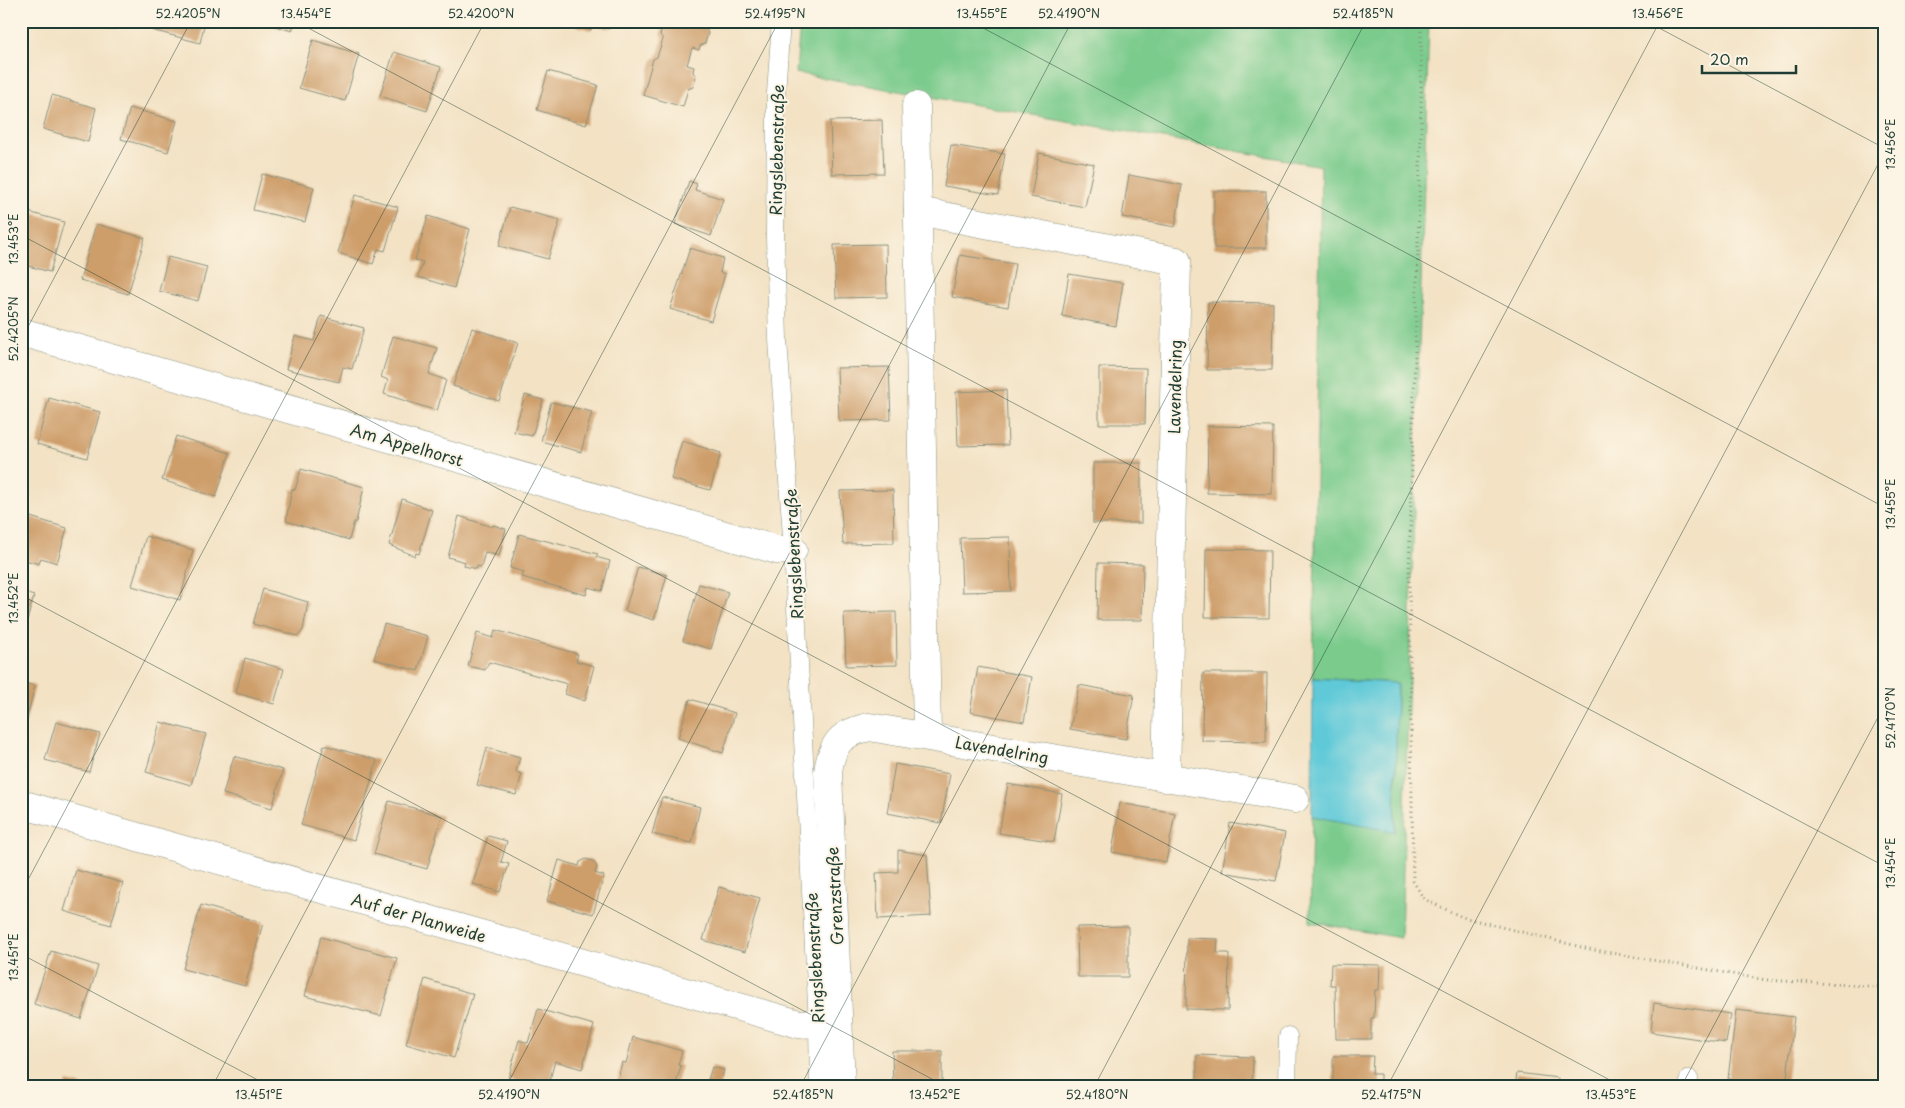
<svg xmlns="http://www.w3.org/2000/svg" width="1905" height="1108" viewBox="0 0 1905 1108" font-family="'Playpen Sans',sans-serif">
<rect width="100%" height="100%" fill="#fcf5e5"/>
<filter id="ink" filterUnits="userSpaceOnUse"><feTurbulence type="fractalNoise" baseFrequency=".02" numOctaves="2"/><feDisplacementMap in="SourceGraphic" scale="10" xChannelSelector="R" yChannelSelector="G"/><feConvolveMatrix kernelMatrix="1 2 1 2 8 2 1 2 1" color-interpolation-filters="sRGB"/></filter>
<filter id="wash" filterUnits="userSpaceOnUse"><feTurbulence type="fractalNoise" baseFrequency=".0096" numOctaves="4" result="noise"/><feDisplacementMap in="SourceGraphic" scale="20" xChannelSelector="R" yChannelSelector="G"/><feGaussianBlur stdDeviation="1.12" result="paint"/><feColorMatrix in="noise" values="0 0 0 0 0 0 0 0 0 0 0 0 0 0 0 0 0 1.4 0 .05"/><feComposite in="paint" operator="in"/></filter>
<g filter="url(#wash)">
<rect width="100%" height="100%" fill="#f3e2c4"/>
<polygon fill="#7acb8c" stroke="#4c8460" points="800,21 1429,21 1401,938 1310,922 1312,816 1395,831 1397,683 1313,678 1321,166 796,73"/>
<polygon fill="#5fc9d8" stroke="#3f8386" points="1313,678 1397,683 1395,832 1312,816"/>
<g id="blocks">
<g fill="#ce9e6b">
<polygon points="93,21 119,21 117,29"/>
<polygon points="155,21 205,21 200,43 152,30"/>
<polygon points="258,21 295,21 292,31"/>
<polygon points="569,21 612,21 609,29 593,24 591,30 568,23"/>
<polygon points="664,21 708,21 706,28 708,33 705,43 700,46 699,50 692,48 687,65 694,67 693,72 696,76 693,87 688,89 683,107 643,95 653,59 657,57 663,39 660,35"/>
<polygon points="313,40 359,54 345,101 299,88"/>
<polygon points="394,52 441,67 427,111 380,96"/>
<polygon points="548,71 598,85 586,125 537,110"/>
<polygon points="52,95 96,108 88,142 43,129"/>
<polygon points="130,108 177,121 168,152 121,139"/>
<polygon points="882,120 884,173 832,174 830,121"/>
<polygon points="951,145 1005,154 998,195 944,186"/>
<polygon points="1039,153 1094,164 1085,207 1031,197"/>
<polygon points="262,174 314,187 305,222 253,210"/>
<polygon points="1129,175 1182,185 1175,227 1122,217"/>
<polygon points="689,181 697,184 695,190 723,199 711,236 675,224"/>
<rect x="1214" y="191" width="52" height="57"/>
<polygon points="355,195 398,207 385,251 378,249 373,264 338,253"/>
<polygon points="510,207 560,220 548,259 499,246"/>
<polygon points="21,210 64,222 50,272 21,264"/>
<polygon points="428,216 470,229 454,288 418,277 423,262 415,260"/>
<polygon points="96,224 145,238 128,294 80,280"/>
<polygon points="886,244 887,297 836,298 834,245"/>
<polygon points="690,248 723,258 720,273 725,274 711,321 670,309"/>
<polygon points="960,255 1015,264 1008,307 952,297"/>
<polygon points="168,257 207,267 198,301 159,291"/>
<polygon points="1069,274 1123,283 1116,326 1062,316"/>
<polygon points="1208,302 1273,303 1272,370 1207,370"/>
<polygon points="321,316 364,328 352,369 343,367 339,382 286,369 295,336 314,341"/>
<polygon points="472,328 518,343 499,401 453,386"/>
<polygon points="393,336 437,348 429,374 446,380 437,411 384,394 388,380 381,377"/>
<polygon points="889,367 891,420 839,421 837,368"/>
<polygon points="1099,367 1146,368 1145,424 1099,424"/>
<polygon points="1006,390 1008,445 958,446 956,392"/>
<polygon points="525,395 543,400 532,436 514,432"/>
<polygon points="49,398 100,412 87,458 37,444"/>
<polygon points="551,402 592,412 581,452 541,441"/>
<polygon points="1208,426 1273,427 1272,494 1207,493"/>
<polygon points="176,436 230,453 216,497 162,480"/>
<polygon points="682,441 721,453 710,490 671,479"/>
<rect x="1093" y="463" width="48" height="60"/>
<polygon points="301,469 364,487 356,522 354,522 349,540 286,521 292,489 295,490"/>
<polygon points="893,490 894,543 843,544 840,491"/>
<polygon points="402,499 432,510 419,554 416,553 415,556 389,545"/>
<polygon points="27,516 67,528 57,563 41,558 39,564 21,559 21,535"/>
<polygon points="459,516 492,527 493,525 506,529 499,556 485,552 481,567 477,566 477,569 464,566 465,562 448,557"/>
<polygon points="519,534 598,554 596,557 610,561 602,591 588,587 586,595 522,577 524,572 510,568"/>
<polygon points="146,536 193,550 180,600 132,586"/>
<polygon points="1010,537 1011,591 962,592 960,538"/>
<polygon points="1206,549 1270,550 1269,618 1205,617"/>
<polygon points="1098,563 1143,564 1142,620 1097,620"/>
<polygon points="638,567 667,575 654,620 625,611"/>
<polygon points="699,584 728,592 711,649 683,641"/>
<polygon points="263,589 308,602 303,630 298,636 253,624"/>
<polygon points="21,592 34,596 22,638 21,637"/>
<polygon points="896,612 897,665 846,666 844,613"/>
<polygon points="384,624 428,636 418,671 374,659"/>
<polygon points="495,630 578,654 576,661 594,666 585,701 565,694 567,684 489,662 485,670 468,666 477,633 493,638"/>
<polygon points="245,658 284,669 274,704 236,693"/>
<polygon points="978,667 1032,677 1024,722 970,712"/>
<polygon points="1203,673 1267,673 1266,742 1202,741"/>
<polygon points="21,682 35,686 22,736 21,736"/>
<polygon points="1079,685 1134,695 1126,739 1070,729"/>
<polygon points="690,699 735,713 723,753 678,738"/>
<polygon points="56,722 100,734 89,772 45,760"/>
<polygon points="160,722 206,734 191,785 146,772"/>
<polygon points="324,745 377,760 354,840 301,825"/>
<polygon points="487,748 520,757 516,772 522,774 516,795 477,785"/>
<polygon points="234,756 283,770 272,808 223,794"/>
<polygon points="895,764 950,774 941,823 887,813"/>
<polygon points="1008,784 1062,794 1054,842 999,833"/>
<polygon points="662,797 700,807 692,843 652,834"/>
<polygon points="389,801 442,816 427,869 374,854"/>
<polygon points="1120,803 1175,813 1166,862 1112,852"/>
<polygon points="1230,823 1285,833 1276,881 1222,872"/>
<polygon points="488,836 507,841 501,862 509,864 500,892 473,884"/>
<polygon points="898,850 927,855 931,916 878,919 876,873 898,872"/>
<polygon points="586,859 593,861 597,867 595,873 604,876 593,914 547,901 559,860 579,866 580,862"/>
<polygon points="76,870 123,883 111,925 64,911"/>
<polygon points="719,887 760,898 745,952 703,940"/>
<polygon points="201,905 263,923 245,986 183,969"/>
<polygon points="1128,926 1128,977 1078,977 1077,927"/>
<polygon points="321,937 397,958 381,1016 305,996"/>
<polygon points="1187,938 1218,939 1217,953 1229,953 1228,1010 1186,1009"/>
<polygon points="51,951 98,966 81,1019 34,1004"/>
<polygon points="1331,964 1380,965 1379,990 1375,990 1374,1018 1371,1018 1371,1039 1336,1039 1335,985 1330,985"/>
<polygon points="425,979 473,994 454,1058 406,1044"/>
<polygon points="1654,1003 1731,1014 1726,1043 1651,1032"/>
<polygon points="538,1009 594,1025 582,1069 555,1061 548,1087 534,1087 508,1079 519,1040 528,1043"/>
<polygon points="1736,1010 1794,1017 1786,1086 1728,1079"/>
<polygon points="633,1037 682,1051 678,1065 681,1066 675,1087 616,1087 622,1062 626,1063"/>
<polygon points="892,1051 942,1051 942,1087 893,1087"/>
<polygon points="1197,1055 1253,1057 1252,1087 1197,1087"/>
<polygon points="1333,1056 1373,1056 1372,1074 1380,1074 1380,1087 1333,1087"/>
<polygon points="712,1067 724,1070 719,1087 706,1087"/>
<polygon points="1517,1073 1558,1078 1557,1087 1515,1087"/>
<polygon points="67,1082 83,1086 83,1087 66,1087"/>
</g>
</g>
</g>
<g filter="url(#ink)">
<use href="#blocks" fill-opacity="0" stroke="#89907c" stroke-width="1"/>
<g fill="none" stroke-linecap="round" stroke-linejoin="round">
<g stroke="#89907c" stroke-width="19">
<g id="lane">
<polyline points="781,21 776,93 775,237 778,340 793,550 818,1023 819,1087"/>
<polyline points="1287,1087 1288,1036"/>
<polyline points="1688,1087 1689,1079"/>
</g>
</g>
<g stroke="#89907c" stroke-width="29">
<g id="street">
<polyline points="916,106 927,736"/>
<polyline points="918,211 1177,261 1166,778"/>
<polyline points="21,332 777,550 793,550"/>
<polyline points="21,804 799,1024 818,1023"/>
<path d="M841,1087L828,772C832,744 840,733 869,727L1295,799"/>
</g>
</g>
<polyline stroke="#89907c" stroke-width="3" stroke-dasharray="1 4" stroke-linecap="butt" points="1421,21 1421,134 1409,572 1413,881 1424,899 1462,917 1589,949 1766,980 1884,987"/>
<use href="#lane" stroke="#fff" stroke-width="18"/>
<use href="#street" stroke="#fff" stroke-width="28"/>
</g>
</g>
<path fill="none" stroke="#1f3d34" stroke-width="1" stroke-opacity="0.45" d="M295,21L1884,866M970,21L1884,507M1646,21L1884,148M21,235L1623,1087M21,340L191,21M21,595L947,1087M21,893L485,21M21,954L271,1087M212,1087L779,21M506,1087L1072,21M800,1087L1366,21M1094,1087L1660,21M1387,1087L1884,153M1681,1087L1884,706"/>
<g text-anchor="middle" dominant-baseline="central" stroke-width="4" stroke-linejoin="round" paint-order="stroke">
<g font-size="16" fill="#1f3d34" stroke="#fcf5e5">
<text transform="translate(776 150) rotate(-89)">Ringslebenstraße</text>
<text transform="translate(1174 387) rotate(-89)">Lavendelring</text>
<text transform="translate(407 444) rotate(16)">Am Appelhorst</text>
<text transform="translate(793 554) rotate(-93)">Ringslebenstraße</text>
<text transform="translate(1002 749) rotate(10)">Lavendelring</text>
<text transform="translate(834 896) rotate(-93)">Grenzstraße</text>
<text transform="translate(419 917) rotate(16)">Auf der Planweide</text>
<text transform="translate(814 958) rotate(-93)">Ringslebenstraße</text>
</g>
</g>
<rect width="1905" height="1108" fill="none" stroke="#fcf5e5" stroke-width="55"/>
<path d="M1702 65v8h94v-8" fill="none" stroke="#1f3d34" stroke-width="2.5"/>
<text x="1710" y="65" font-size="15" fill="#1f3d34" stroke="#fcf5e5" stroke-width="4" paint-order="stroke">20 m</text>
<rect x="28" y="28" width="1850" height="1052" fill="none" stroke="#1f3d34" stroke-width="2"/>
<g font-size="12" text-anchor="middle" fill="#1f3d34">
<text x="188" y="18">52.4205°N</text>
<text x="306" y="18">13.454°E</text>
<text x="481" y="18">52.4200°N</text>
<text x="775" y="18">52.4195°N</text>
<text x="982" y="18">13.455°E</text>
<text x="1069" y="18">52.4190°N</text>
<text x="1363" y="18">52.4185°N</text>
<text x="1658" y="18">13.456°E</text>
<text transform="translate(1891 144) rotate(-90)" y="4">13.456°E</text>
<text transform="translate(14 239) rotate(-90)" y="4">13.453°E</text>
<text transform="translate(14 329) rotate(-90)" y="4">52.4205°N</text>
<text transform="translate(1891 504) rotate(-90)" y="4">13.455°E</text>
<text transform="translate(14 598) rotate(-90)" y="4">13.452°E</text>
<text transform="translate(1891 718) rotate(-90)" y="4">52.4170°N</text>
<text transform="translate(1891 863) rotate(-90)" y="4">13.454°E</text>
<text transform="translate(14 957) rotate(-90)" y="4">13.451°E</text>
<text x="259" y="1099">13.451°E</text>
<text x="509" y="1099">52.4190°N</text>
<text x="803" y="1099">52.4185°N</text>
<text x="935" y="1099">13.452°E</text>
<text x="1097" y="1099">52.4180°N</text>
<text x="1391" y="1099">52.4175°N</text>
<text x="1611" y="1099">13.453°E</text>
</g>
</svg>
